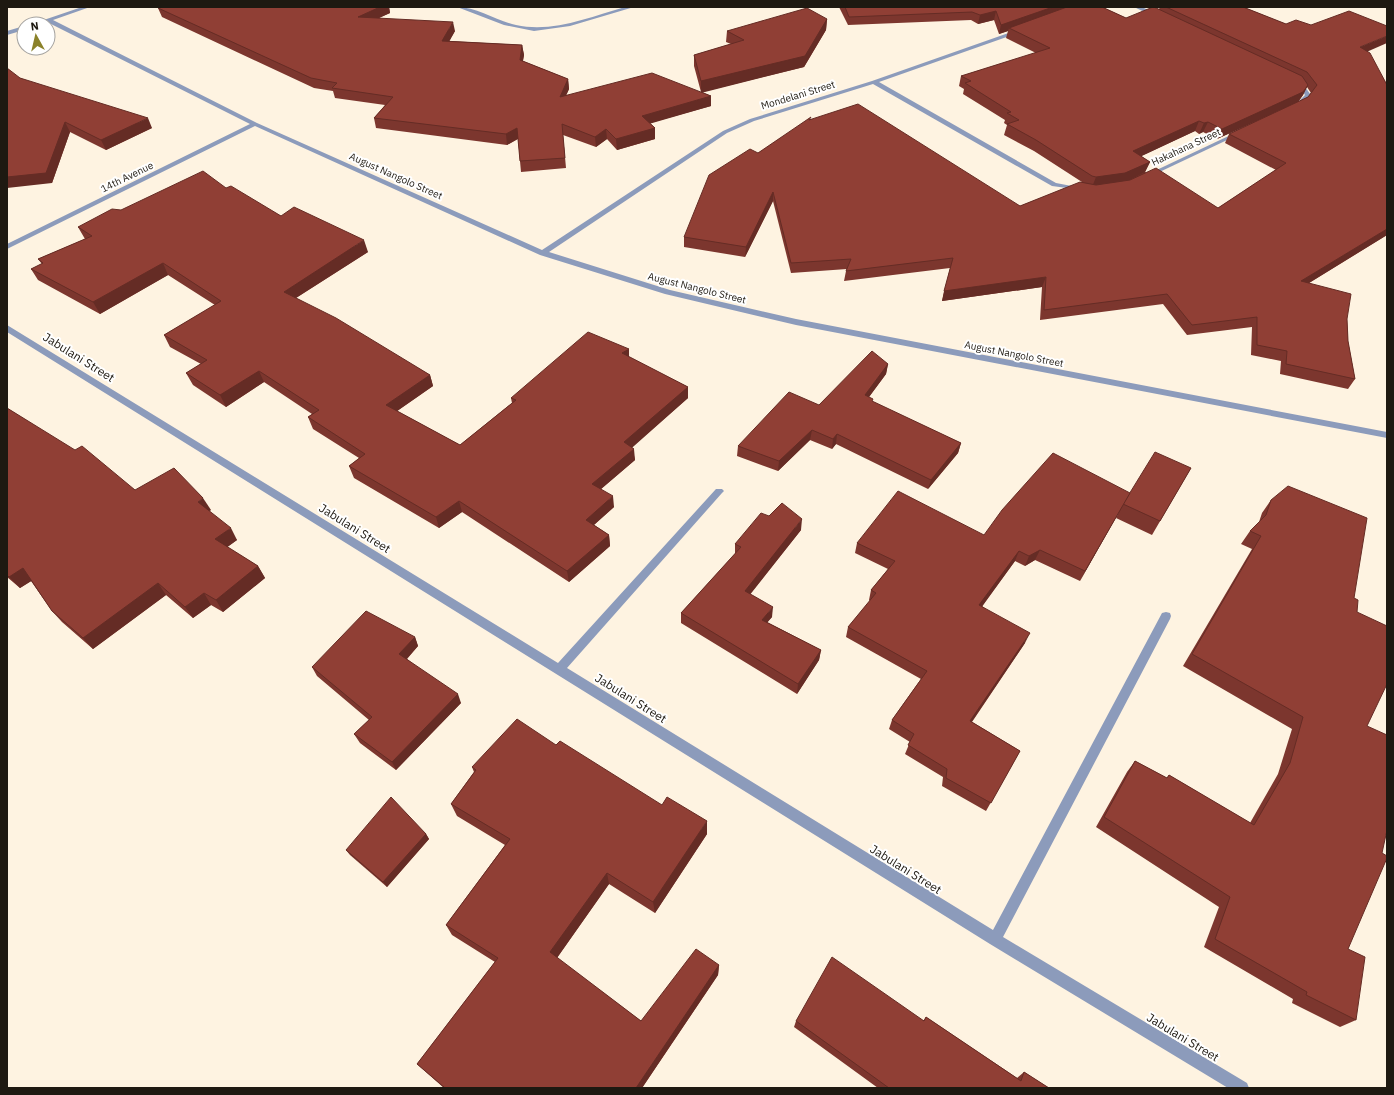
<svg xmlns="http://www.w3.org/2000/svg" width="1394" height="1095" viewBox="0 0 1394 1095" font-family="'IBM Plex Sans',sans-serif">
<rect width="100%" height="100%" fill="#fef3e1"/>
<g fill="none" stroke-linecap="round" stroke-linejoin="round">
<g fill="#8c9bbb" fill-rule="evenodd">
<polygon points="82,7 90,7 53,20 257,123 542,250 723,131 750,119 872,81 1017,30 1021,30 1021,32 879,82 1056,183 1082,188 1082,190 1052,186 873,84 754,121 727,133 549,252 670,290 796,319 1387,432 1387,438 796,325 665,294 540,255 255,126 7,249 7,244 250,124 47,22 41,24 32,24"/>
<path d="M457,7C477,7 497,21 516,25C553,33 590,17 625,7H634L570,26L534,31L504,25Z"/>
<polygon points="1134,7 1142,7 1160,16 1155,17"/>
<polygon points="24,26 24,30 7,35 7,31"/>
<polygon points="1296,80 1302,83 1311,95 1303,105 1296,109 1293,107 1305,95 1298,85 1293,82"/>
<polygon points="1237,132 1242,133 1151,176 1146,175"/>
<polygon points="7,325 558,663 716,489 722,489 724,491 722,493 567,668 993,930 1162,613 1166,612 1170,613 1171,616 1170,619 1003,937 1247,1083 1249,1088 1228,1088 990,944 7,332"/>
</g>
</g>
<g fill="#7c362e" fill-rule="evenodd">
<polygon points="159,7 389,7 390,13 378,18 455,31 449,41 522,45 524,55 523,61 568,79 569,89 566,95 701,92 694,66 694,55 731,44 726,42 727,31 827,19 826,30 804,67 702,92 711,96 711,106 650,123 655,128 655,139 617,150 607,139 596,147 563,135 566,168 521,172 518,139 507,145 376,128 374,118 385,105 335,98 333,91 314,88 162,17 158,8"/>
<path d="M839,7H1102L1126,18L1159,9L1160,7H1243L1286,24L1367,51L1387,85V235L1309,283L1347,319L1348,341L1355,379L1348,389L1280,374L1281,361L1251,355L1252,327L1187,335L1163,304L1040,320L1042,287L942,301L950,268L844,281L846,271L847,269L791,273L773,201L745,257L684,247V237L758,153L811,119L1020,206L1082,182L1034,151L1004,135L1007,125L1004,123L1005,120L963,94L964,89L959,86L961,76L1036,53L1006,38L1008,31L999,34L994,20L978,24L971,20L848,25ZM1307,87L1311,93L1308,97L1298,102L1303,95ZM1288,106L1229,134L1225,143L1276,170L1218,208L1145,172L1150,162L1141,156L1195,131L1199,134L1203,132L1217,139Z"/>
<polygon points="20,78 152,128 106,150 70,132 52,183"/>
<polygon points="226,188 281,216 368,252 296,298 430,375 433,386 397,411 460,445 512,403 511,398 629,349 629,357 688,387 688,398 632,447 635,460 601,489 614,507 594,525 609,535 610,546 569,582 462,512 439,528 354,478 349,466 359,458 313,429 308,417 312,414 264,382 226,407 193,385 186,373 201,364 170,347 164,335 215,305 168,275 100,314 38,280 31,269 42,264 38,259 85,239 78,227 121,210"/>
<polygon points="888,364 886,374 869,397 873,402 961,443 958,453 928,489 836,444 832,449 810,440 778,471 737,456 738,446 819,405"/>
<polygon points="7,408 135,490 211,510 209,511 237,540 227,547 258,566 265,578 223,612 211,605 193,618 166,595 93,649 62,622 52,611 31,581 20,588 7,577"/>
<polygon points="1191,468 1152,535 1116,518 1119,512 1080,581 1035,560 1025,566 1015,561 982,606 1025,643 972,722 1020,751 986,811 942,786 943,777 905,754 910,742 889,729 892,720 921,679 846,637 848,627 870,601 869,600 871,590 888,569 855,553 857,543 984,535 1126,499"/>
<polygon points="1271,500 1354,598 1357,612 1367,726 1348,949 1356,1020 1340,1027 1292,1003 1293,999 1204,947 1219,907 1096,827 1127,772 1135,761 1167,778 1169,775 1250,823 1278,774 1292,729 1183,666 1252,549 1241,544 1250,531 1259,522 1262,513"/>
<polygon points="769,516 801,530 750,594 772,617 767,622 821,650 819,660 797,694 681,623 681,613 735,554 735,544"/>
<polygon points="415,637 418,646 407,659 461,703 396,770 360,743 354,734 369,720 317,676 312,667"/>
<polygon points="556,745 707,834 655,913 609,884 557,958 641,1021 719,965 718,975 642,1088 444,1088 417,1064 495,962 452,935 446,925 505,845 457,816 451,804 474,772 472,767"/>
<polygon points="426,834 429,839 387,887 350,855 346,850"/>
<polygon points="926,1017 1017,1078 1024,1072 1049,1088 878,1088 794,1027 796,1021 924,1020"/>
</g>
<g fill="#652c25">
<polygon points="380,7 389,7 390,13 360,27 358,17"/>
<polygon points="1053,7 1075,7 1009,28 1008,31 999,34 1001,25"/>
<polygon points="996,11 994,20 978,24 980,15"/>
<polygon points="827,19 826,30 804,67 701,93 701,81"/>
<polygon points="453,22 455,31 444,51 442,41"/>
<polygon points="1387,36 1387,43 1355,57 1360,47"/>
<polygon points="522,45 524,55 521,70 520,60"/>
<polygon points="568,79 569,89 561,107 560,97"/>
<polygon points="1308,85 1303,95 1298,102 1217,139 1222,129"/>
<polygon points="711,96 711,106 642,126 642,116"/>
<polygon points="148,118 152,128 106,150 101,140"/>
<polygon points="1199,121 1195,131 1129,162 1133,151"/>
<polygon points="65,122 70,132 52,183 7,188 7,177"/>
<polygon points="1208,122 1203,132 1199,134 1204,123"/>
<polygon points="517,128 519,138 507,145 506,134"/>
<polygon points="655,128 655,139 617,150 616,139"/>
<polygon points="606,129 607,139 596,147 595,137"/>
<polygon points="1150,162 1145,172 1122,184 1092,187 1096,177"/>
<polygon points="773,192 773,201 745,257 746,247"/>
<polygon points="1387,229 1387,235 1296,291 1301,281"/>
<polygon points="364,240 368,252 288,303 284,292"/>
<polygon points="163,263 168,275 100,314 93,302"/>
<polygon points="1046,277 1042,287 942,301 944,291"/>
<polygon points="629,349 629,361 622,353"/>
<polygon points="888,364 886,374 863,405 865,395"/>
<polygon points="259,371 264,382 226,407 220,395"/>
<polygon points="430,375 433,386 390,416 386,405"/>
<polygon points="688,387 688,398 625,454 624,442"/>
<polygon points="812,430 810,440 778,471 779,461"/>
<polygon points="837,434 836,444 832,449 833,439"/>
<polygon points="961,443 958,453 928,489 931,480"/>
<polygon points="634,449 635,460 594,495 592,484"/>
<polygon points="613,496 614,507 587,531 586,520"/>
<polygon points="203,498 211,510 205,514 198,502"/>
<polygon points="459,501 462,512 439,528 436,517"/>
<polygon points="1123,504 1119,512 1080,581 1085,571"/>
<polygon points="802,519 801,530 745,601 745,591"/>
<polygon points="231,528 237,540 222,551 215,539"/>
<polygon points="609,535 610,546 569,582 567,571"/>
<polygon points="1040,550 1035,560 1025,566 1029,556"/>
<polygon points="1019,551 1015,561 976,615 979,605"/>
<polygon points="258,566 265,578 223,612 216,600"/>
<polygon points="23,568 33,580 20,588 9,577"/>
<polygon points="158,583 166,595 93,649 83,638"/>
<polygon points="204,593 211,605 193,618 185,607"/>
<polygon points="773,607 772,617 761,630 762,620"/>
<polygon points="1030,633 1025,643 966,730 970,721"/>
<polygon points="415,637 418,646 403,663 399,654"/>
<polygon points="821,650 819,660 797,694 798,684"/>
<polygon points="458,694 461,703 396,770 392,762"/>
<polygon points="707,821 707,834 655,913 653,902"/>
<polygon points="426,834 429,839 387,887 383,882"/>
<polygon points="607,873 609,884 554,962 550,952"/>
<polygon points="719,965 718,975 642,1088 636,1088"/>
</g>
<g fill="#903f35" stroke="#652c25">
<polygon points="159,7 380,7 358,17 453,22 442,41 522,45 520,60 568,79 560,97 652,73 711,96 642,116 655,128 616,139 606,129 595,137 562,124 565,158 520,161 517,128 506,134 374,118 393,97 332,88 337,83 311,78 158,8"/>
<polygon points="845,7 1053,7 1001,25 996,11 980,15 972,12 849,17"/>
<polygon points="1067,7 1102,7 1126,18 1153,7 1154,7 1302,76 1308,85 1303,92 1222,129 1208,122 1204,123 1199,121 1133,151 1150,162 1125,173 1096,177 1092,176 1036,140 1007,124 1019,120 1007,113 1011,112 965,83 971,81 961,76 1050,48 1009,28"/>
<polygon points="1166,7 1243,7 1286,24 1296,20 1311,25 1349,11 1387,26 1387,36 1360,47 1370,53 1387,85 1387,229 1301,281 1351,294 1347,319 1348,341 1355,379 1286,364 1287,351 1257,345 1257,317 1192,325 1167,294 1044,310 1046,277 944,291 953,258 846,271 851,259 791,263 773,192 746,247 684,237 709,175 750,149 758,153 811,117 809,120 858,104 1020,206 1080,182 1096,185 1130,180 1156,168 1218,208 1286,163 1229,134 1308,97 1317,85 1307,72"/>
<polygon points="807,8 827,19 805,56 701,81 694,55 744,40 727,31"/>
<polygon points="7,68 20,78 148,118 101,140 65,122 46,173 7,177"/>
<polygon points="203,171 226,188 231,186 281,216 294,207 364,240 284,292 336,318 430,375 386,405 460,445 516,400 511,398 588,332 629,349 622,353 688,387 624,442 634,449 592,484 613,496 586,520 609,535 567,571 459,501 436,517 349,466 365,454 308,417 319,410 259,371 220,395 186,373 207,360 164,335 221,301 163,263 93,302 31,269 43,263 38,259 92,236 78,227 112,209 121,210"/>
<polygon points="872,351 888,364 865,395 873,399 872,401 961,443 931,480 837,434 833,439 812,430 779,461 738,446 789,392 819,405"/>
<polygon points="7,408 75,450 82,446 135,490 174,468 203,498 198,502 231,528 215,539 258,566 216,600 204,593 185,607 158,583 83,638 52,611 23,568 9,577 7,575"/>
<polygon points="1155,452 1191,468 1160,521 1123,504"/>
<polygon points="1053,453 1130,493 1085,571 1040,550 1029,556 1019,551 979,605 1030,633 970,721 1020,751 991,803 946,778 947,769 908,745 914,734 892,720 927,671 848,627 876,593 871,590 895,561 857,543 898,491 984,535 1002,510"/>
<polygon points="1288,486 1367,518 1354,598 1358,600 1357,612 1387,626 1387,684 1367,726 1387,735 1387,830 1382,853 1387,856 1387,858 1348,949 1365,957 1356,1020 1306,995 1307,992 1215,939 1230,897 1104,817 1135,761 1167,778 1169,775 1254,825 1290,763 1303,717 1192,654 1261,536 1250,531 1266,515 1271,500"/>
<polygon points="782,503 802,519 745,591 773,607 762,620 821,650 798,684 681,613 741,547 735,544 761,513 769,516"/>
<polygon points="366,611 415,637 399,654 458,694 392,762 354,734 372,717 312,667"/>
<polygon points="517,719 556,745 560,741 662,805 667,797 707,821 653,902 607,873 550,952 641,1021 696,949 719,965 636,1088 445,1088 417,1064 498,958 446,925 510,839 451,804 476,770 472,767"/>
<polygon points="391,797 426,834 383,882 346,850"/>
<polygon points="832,957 924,1021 926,1017 1021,1081 1024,1072 1049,1088 889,1088 796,1021"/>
</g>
<g text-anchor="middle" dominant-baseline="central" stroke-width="4" stroke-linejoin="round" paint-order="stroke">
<g font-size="10" fill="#1e1911" stroke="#fff">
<text transform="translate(798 95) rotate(-17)">Mondelani Street</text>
<text transform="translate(1186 147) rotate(-25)">Hakahana Street</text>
<text transform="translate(396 176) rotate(24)">August Nangolo Street</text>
<text transform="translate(127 177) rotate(-26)">14th Avenue</text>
<text transform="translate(697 288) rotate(14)">August Nangolo Street</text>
<text transform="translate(1014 354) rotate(11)">August Nangolo Street</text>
</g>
<g font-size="12" fill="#1e1911" stroke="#fff">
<text transform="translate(79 357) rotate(32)">Jabulani Street</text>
<text transform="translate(355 528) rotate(32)">Jabulani Street</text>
<text transform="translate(631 698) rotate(32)">Jabulani Street</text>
<text transform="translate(906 869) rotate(32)">Jabulani Street</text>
<text transform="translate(1183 1037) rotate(31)">Jabulani Street</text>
</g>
</g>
<rect width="1394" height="1095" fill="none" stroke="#1e1911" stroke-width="16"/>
<g transform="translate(36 36) rotate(352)"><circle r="19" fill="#ffffff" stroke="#a5a3a0"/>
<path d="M0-3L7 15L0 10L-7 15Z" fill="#8b822a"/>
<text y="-6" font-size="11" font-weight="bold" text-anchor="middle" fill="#1e1911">N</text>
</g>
</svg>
